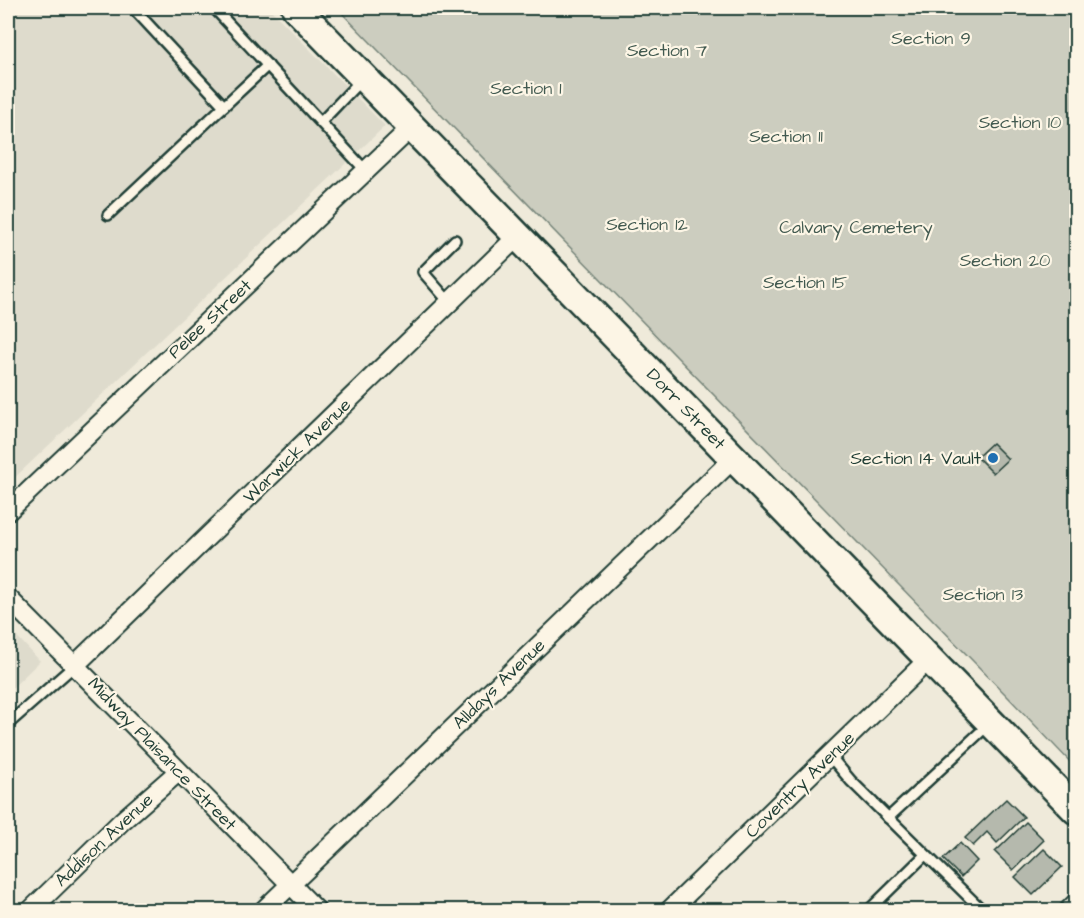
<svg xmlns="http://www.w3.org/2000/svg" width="1084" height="918" viewBox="0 0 1084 918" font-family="'Architects Daughter',sans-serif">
<rect width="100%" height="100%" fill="#efeada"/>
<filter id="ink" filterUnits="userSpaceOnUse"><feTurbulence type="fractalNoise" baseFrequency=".0167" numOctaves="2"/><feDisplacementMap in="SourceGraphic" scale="12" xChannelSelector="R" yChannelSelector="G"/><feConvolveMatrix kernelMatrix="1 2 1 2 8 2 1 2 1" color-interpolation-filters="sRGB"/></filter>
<g filter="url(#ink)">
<g fill="#dedbcc">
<polygon points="8,8 269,8 385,126 8,484"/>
<polygon points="8,627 40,661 8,692"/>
</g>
<polygon fill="#cccdbf" stroke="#76857a" stroke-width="1.5" points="337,8 1076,8 1076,768 1009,698"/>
<g fill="#b5b9ad" stroke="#1f3d34" stroke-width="1.5">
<polygon points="992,443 1008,459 993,473 977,457"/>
<polygon points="1006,799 1024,817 997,843 987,832 973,846 965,838"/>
<polygon points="1026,822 1044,840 1013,870 995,852"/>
<polygon points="960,843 977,861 961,877 943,859"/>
<polygon points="1044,849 1062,867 1033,895 1015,877"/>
</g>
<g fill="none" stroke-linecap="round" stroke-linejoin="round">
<g stroke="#1f3d34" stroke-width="14">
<g id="service">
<polyline points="133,8 224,106 268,65"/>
<polyline points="214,8 366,171"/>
<polyline points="321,122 362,79"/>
<polyline points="108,215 224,106"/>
<polyline points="450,303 423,272 455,240"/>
<polyline points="8,724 75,665"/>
<polyline points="830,756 851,781 982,910"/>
<polyline points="888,818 989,724"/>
<polyline points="869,910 925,855"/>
</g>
</g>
<g stroke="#1f3d34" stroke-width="22">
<g id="minor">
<polyline points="8,511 412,127"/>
<polyline points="8,598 316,910"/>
<polyline points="75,665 518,236"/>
<polyline points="31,910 122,821 178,772"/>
<polyline points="264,910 734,458"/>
<polyline points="670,910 929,659"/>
<polyline points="1069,910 1076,903"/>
</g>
</g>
<g stroke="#1f3d34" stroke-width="32">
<polyline id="secondary" points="296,8 1076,810"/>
</g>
<use href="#service" stroke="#fcf5e5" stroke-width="9"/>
<use href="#minor" stroke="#fcf5e5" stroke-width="18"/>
<use href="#secondary" stroke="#fcf5e5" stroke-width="27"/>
</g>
</g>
<circle fill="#1f6fb2" stroke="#fcf5e5" stroke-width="2" cx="993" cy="458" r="6"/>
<g text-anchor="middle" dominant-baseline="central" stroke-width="4.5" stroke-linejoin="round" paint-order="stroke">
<g font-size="18" fill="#425a50" stroke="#fcf5e5">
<text x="931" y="38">Section 9</text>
<text x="667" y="50">Section 7</text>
<text x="526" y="88">Section 1</text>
<text x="1020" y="122">Section 10</text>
<text x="786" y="136">Section 11</text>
<text x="647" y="224">Section 12</text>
<text x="856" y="227">Calvary Cemetery</text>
<text x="1005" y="260">Section 20</text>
<text x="805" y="282">Section 15</text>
<text x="983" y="594">Section 13</text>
</g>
<g font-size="18" fill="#1f3d34" stroke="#fcf5e5">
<text transform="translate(210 319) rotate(-43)">Pelee Street</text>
<text transform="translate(686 409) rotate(46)">Dorr Street</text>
<text transform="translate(297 451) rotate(-44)">Warwick Avenue</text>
<text transform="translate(499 684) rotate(-44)">Alldays Avenue</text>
<text transform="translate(162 754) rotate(46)">Midway Plaisance Street</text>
<text transform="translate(800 785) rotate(-44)">Coventry Avenue</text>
<text transform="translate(104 840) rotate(-43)">Addison Avenue</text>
</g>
<g font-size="18" fill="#1f3d34" stroke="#fcf5e5" text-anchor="end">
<text x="981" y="458">Section 14 Vault</text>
</g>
</g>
<rect width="1084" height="918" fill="none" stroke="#fcf5e5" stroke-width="30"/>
<rect x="15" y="15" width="1054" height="888" fill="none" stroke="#1f3d34" stroke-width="2" filter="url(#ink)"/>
</svg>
